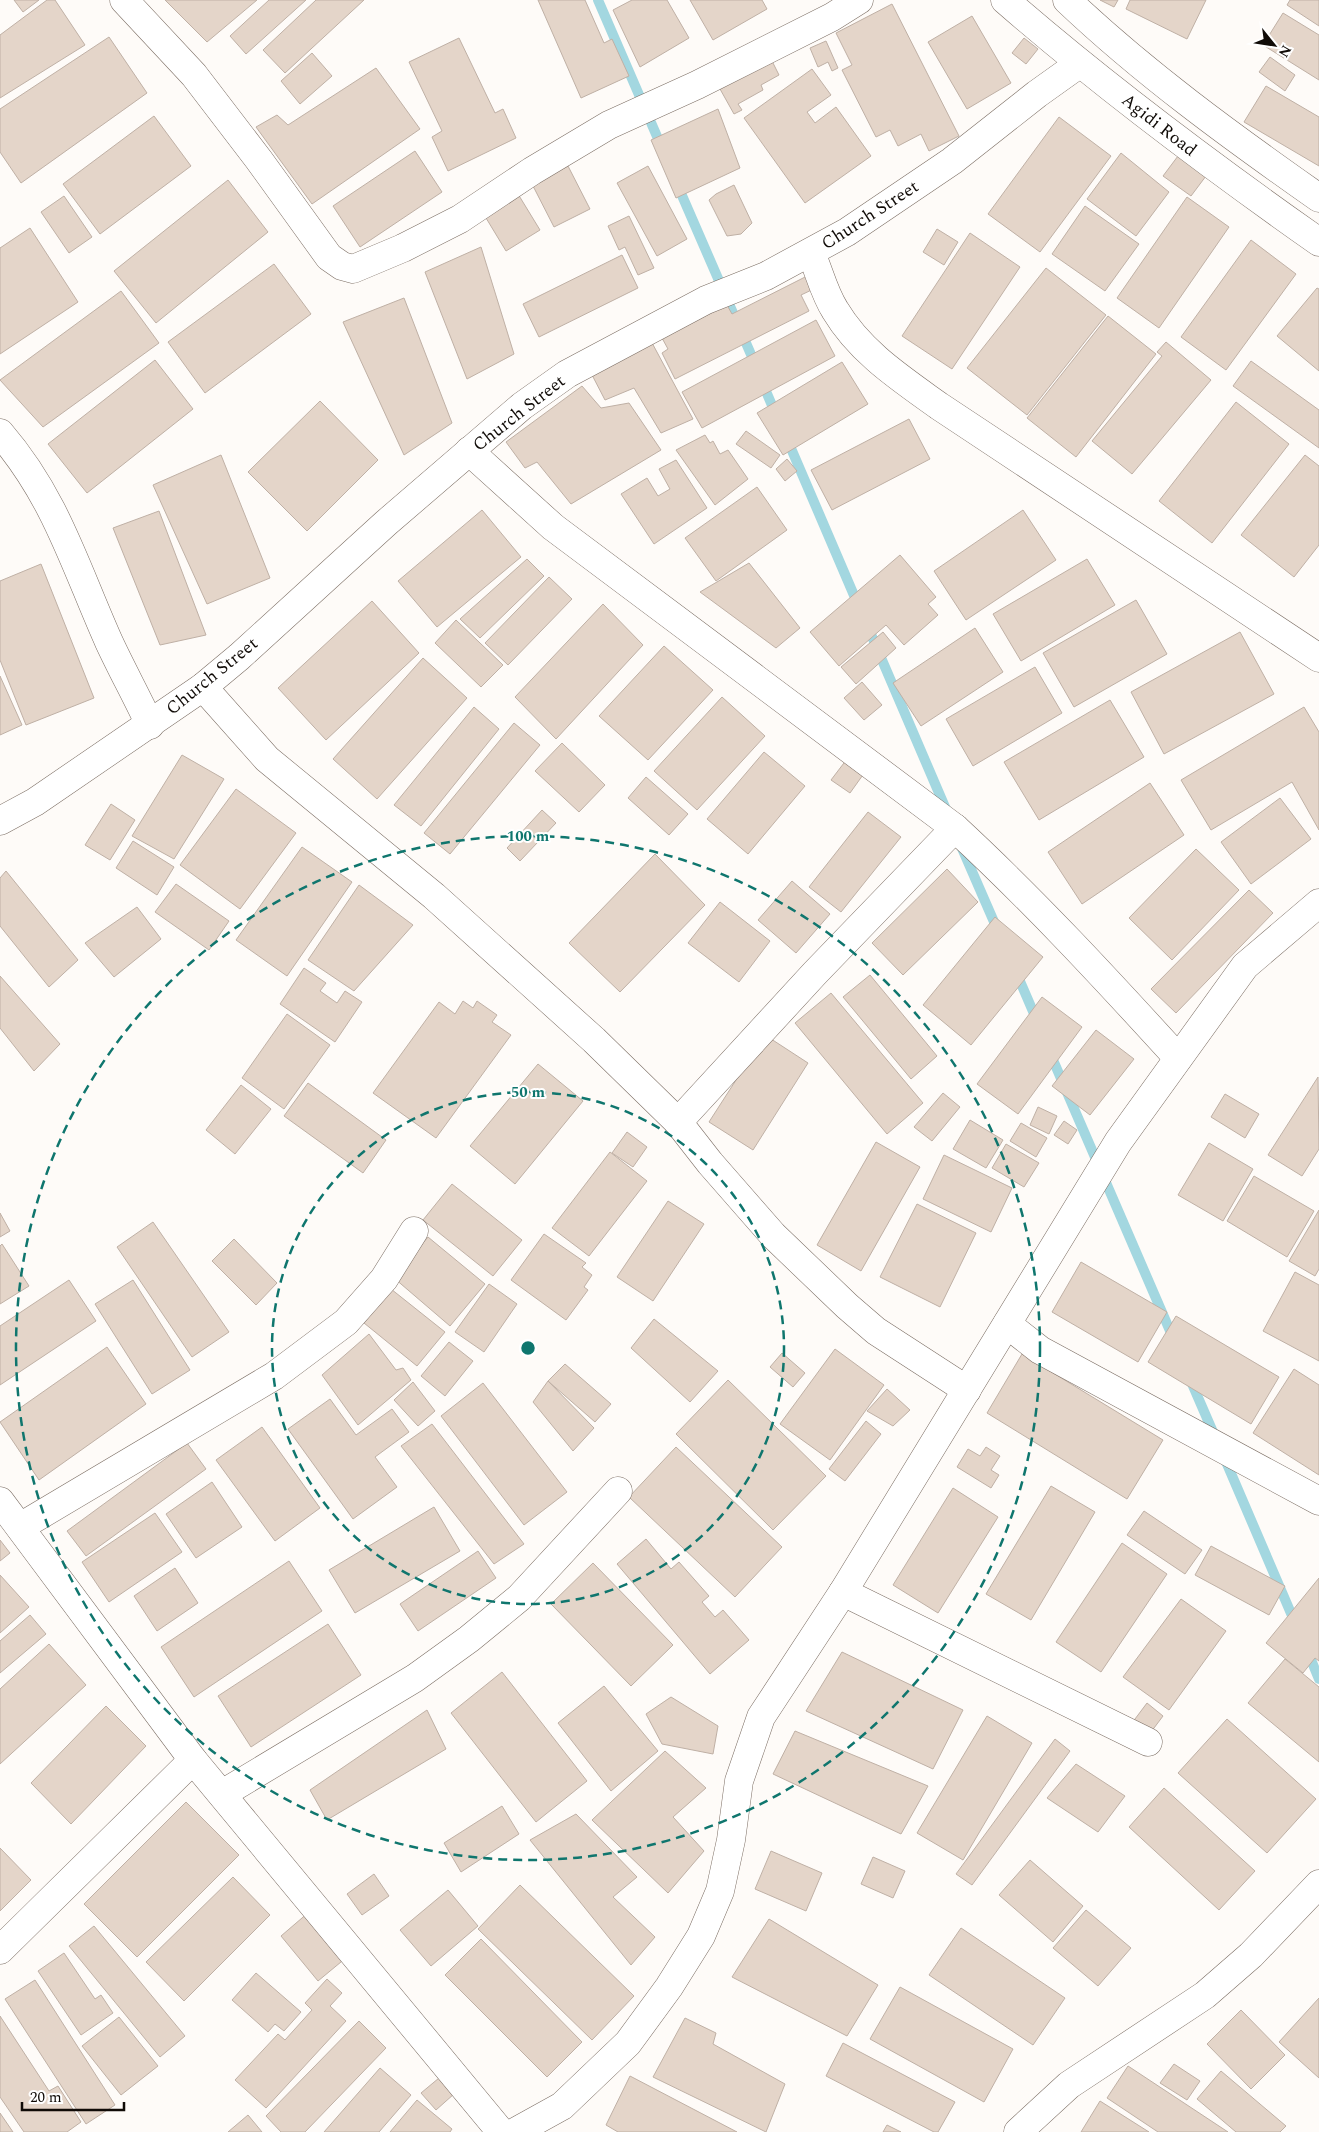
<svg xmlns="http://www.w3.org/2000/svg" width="1319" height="2132" viewBox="0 0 1319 2132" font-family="Spectral,serif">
<rect width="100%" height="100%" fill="#fefbf8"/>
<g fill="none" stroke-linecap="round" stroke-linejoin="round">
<g stroke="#a3d7e0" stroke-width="10">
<polyline points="598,0 662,148"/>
<polyline points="677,184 756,366"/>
<polyline points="762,382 777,417"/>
<polyline points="787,439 859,607"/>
<polyline points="867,625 948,814"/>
<polyline points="961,846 998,931"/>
<polyline points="1016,972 1038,1023"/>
<polyline points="1050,1053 1174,1340"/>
<polyline points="1190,1379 1216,1439"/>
<polyline points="1224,1457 1296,1625"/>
<polyline points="1307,1650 1319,1679"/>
</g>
</g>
<g fill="#e4d5c9" stroke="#bfb0a5">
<polygon points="14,0 39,0 23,12"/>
<polygon points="47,0 55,0 85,45 0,98 0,35"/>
<polygon points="165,0 257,0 207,42"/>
<polygon points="269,0 306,0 246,54 230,36"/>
<polygon points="316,0 364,0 285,73 263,50"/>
<polygon points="538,0 585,0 604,43 612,39 629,76 581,98"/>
<polygon points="632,0 667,0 689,38 640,67 613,10"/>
<polygon points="690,0 762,0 767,9 713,40"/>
<polygon points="1100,0 1118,0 1114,7"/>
<polygon points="1130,0 1206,0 1187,39 1126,9"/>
<polygon points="1290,0 1319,0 1319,26 1287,5"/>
<polygon points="892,4 959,136 929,151 921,134 898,146 890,130 876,137 842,70 852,65 836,33"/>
<polygon points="1283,13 1319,35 1319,80 1263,45"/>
<polygon points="972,16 1011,83 967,109 928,42"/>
<polygon points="109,37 147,93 21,183 0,152 0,109"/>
<polygon points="459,38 495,113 503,109 516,138 448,171 432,137 442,131 409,62"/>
<polygon points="1024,38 1038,49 1026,64 1012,53"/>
<polygon points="826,41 838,68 832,71 828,62 818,67 810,48"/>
<polygon points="312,53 332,76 300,104 281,81"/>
<polygon points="1270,57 1295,75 1285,91 1259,72"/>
<polygon points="772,61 779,75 761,85 763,90 738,104 742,110 734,114 720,89"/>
<polygon points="376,68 420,129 312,204 256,127 277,115 288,125"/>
<polygon points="812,69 831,95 807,112 815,123 836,107 871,156 805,203 744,118"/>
<polygon points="1266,86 1319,117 1319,166 1244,122"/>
<polygon points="718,109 740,168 676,198 651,140"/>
<polygon points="154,116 191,166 100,234 63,184"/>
<polygon points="1059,117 1111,156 1040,252 988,214"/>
<polygon points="415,151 442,192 360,247 333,206"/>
<polygon points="1121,153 1169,192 1136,236 1087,199"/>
<polygon points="1178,156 1206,176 1191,196 1163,176"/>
<polygon points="568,166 590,209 554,227 532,184"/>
<polygon points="648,166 687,239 657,256 617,183"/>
<polygon points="228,180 268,232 156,323 114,271"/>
<polygon points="734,185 752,223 741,234 727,236 709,200 716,194"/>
<polygon points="518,194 540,230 506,251 483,213"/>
<polygon points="64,196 92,237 69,253 41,212"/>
<polygon points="1187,197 1229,227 1159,328 1117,298"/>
<polygon points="1085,206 1139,244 1105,291 1052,254"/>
<polygon points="629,216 654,268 638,275 625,247 619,250 608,226"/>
<polygon points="30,228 78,302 0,354 0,248"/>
<polygon points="937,229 958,242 944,265 923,252"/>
<polygon points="970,233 1020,267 952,369 902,336"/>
<polygon points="1251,240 1296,274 1226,370 1181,337"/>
<polygon points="481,247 514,354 467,379 425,272"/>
<polygon points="622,255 638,288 539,337 523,304"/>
<polygon points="274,264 311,314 205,393 168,342"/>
<polygon points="1046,268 1106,315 1027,415 967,368"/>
<polygon points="813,273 820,286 801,295 809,311 675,379 662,353 668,349 662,338 727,305 732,314"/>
<polygon points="1317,288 1319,289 1319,371 1277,336"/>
<polygon points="121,291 159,343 43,427 0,380"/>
<polygon points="404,298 452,423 404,455 343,322"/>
<polygon points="1108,316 1156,354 1076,457 1027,418"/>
<polygon points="816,320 835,356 702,428 682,392"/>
<polygon points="651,341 693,419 661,433 634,388 605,400 591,373"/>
<polygon points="1166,342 1211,380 1132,474 1092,441 1162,356 1157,352"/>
<polygon points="155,360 193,409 87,493 48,444"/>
<polygon points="1251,361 1319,410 1319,448 1233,386"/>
<polygon points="842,362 868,404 783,455 757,413"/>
<polygon points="582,386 601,408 629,403 661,450 571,504 537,462 525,468 506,442"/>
<polygon points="320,401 378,460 307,531 248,472"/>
<polygon points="1236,402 1289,444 1212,543 1159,501"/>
<polygon points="909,419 930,459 832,510 811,470"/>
<polygon points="746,431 780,455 771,468 736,444"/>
<polygon points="705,435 710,443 713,441 720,454 728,450 748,479 715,505 676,450"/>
<polygon points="221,455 270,578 207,604 153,485"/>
<polygon points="1305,455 1319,466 1319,545 1294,577 1241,535"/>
<polygon points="787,459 797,471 785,481 776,469"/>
<polygon points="676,460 707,508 654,544 621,494 647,478 658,496 670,489 659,469"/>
<polygon points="757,487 787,530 716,581 685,538"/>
<polygon points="482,510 521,557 437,627 398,581"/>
<polygon points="1023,510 1056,560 966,620 934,571"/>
<polygon points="159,511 206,635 160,645 113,528"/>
<polygon points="900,555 936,597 928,604 938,615 904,645 886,625 839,666 810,632"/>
<polygon points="527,559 544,576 480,638 460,619"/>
<polygon points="1087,559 1115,605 1021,661 993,614"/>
<polygon points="749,563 800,628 776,648 700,592"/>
<polygon points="41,564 94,698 26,725 0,660 0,581"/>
<polygon points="549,577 572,599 508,665 485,643"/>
<polygon points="1136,600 1167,654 1074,707 1043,653"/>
<polygon points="372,601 419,653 326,740 278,688"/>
<polygon points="603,604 643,645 556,739 515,697"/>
<polygon points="456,620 503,665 481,687 435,643"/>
<polygon points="975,628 1003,672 921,726 893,683"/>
<polygon points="883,632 896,648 856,684 841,667"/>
<polygon points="1240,632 1274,694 1164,754 1131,692"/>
<polygon points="664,646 713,690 648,760 599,716"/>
<polygon points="423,658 467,698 377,799 333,759"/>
<polygon points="1035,667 1062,713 973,766 946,719"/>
<polygon points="0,676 22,725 0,735"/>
<polygon points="862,682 882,705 864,720 844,698"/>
<polygon points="722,697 765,736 697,810 654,771"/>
<polygon points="1110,700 1144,757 1039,820 1004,762"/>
<polygon points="474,707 499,729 421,826 394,805"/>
<polygon points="1304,707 1319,732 1319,830 1292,782 1211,830 1181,780"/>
<polygon points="514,723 540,745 450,854 424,833"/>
<polygon points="562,743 605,785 579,812 535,771"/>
<polygon points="764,752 805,786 748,854 707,819"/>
<polygon points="182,755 224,779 174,859 132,836"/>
<polygon points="847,759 865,772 850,793 831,780"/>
<polygon points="646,777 688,814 669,835 628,798"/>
<polygon points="1150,783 1184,835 1082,904 1048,852"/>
<polygon points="236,789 296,833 240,909 180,865"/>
<polygon points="1280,798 1311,839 1251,884 1221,842"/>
<polygon points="111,804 135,820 110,860 85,845"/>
<polygon points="542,810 556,823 520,861 507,848"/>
<polygon points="868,812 901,837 841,912 809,887"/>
<polygon points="133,841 174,867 157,895 116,868"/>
<polygon points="302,847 352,882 287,976 236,940"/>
<polygon points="1196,849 1239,890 1172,960 1129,918"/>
<polygon points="655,854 705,905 620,992 569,943"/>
<polygon points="947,869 978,902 903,975 872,943"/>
<polygon points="6,871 78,960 49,987 0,926 0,878"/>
<polygon points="792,881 830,914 796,953 758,920"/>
<polygon points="176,884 229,921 209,950 155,912"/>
<polygon points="359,885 413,925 354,991 308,960"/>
<polygon points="1249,890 1273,913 1176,1013 1151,989"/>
<polygon points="720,902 770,941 739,982 688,943"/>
<polygon points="137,907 161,939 114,977 85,943"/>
<polygon points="995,917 1043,957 971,1045 923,1005"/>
<polygon points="304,968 326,983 320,991 337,1003 345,991 362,1002 335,1042 280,1004"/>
<polygon points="870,975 937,1056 911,1079 843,997"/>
<polygon points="0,976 60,1044 34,1071 0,1028"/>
<polygon points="831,993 923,1103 887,1134 795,1023"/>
<polygon points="1042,997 1082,1027 1018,1114 977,1084"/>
<polygon points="463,1001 473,1008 477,1001 497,1015 492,1022 511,1035 436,1138 373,1093 439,1002 455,1014"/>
<polygon points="287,1014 330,1045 284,1109 242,1078"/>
<polygon points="1096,1030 1134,1059 1090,1115 1052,1086"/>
<polygon points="765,1035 808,1063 753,1150 709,1122"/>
<polygon points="538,1064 583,1101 515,1184 470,1146"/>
<polygon points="1318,1077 1319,1149 1302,1176 1268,1155"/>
<polygon points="308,1083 386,1140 363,1173 284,1116"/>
<polygon points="241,1085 271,1109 235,1154 206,1130"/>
<polygon points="943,1093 960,1107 932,1141 914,1127"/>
<polygon points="1225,1094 1259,1114 1245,1138 1211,1117"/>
<polygon points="1038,1107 1057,1116 1049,1134 1030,1125"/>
<polygon points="970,1120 1003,1140 986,1168 953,1149"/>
<polygon points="1064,1121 1077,1130 1068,1144 1054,1135"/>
<polygon points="1021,1123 1047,1138 1036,1157 1010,1141"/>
<polygon points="627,1132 647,1147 633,1167 612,1153"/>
<polygon points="876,1142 920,1167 861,1271 817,1245"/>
<polygon points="1209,1143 1253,1169 1223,1221 1178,1195"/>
<polygon points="1006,1144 1039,1163 1024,1187 992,1168"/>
<polygon points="610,1152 647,1181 589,1256 552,1228"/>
<polygon points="944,1155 1012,1188 991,1232 923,1199"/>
<polygon points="1254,1176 1314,1211 1287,1257 1227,1221"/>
<polygon points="452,1184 522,1240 493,1276 423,1220"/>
<polygon points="668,1201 704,1224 653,1301 617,1277"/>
<polygon points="917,1204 976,1233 940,1307 880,1277"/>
<polygon points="1319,1210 1319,1269 1315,1276 1289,1261"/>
<polygon points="0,1213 10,1231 0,1237"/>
<polygon points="153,1222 229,1332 192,1357 117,1247"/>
<polygon points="544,1234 586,1263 582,1267 592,1275 584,1287 588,1290 566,1320 511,1280"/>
<polygon points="428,1237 485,1284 450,1326 394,1278"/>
<polygon points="234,1239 277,1283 256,1305 212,1261"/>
<polygon points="2,1244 29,1286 0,1304 0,1246"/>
<polygon points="1081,1262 1167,1312 1138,1362 1052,1312"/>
<polygon points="1295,1272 1319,1285 1319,1361 1263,1331"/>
<polygon points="69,1280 96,1321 0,1385 0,1326"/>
<polygon points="133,1280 190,1370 152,1394 95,1304"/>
<polygon points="489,1284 517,1304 484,1352 455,1332"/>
<polygon points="391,1289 445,1332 417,1366 364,1323"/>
<polygon points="1176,1316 1279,1377 1251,1424 1148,1362"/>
<polygon points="654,1319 718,1371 690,1402 631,1348"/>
<polygon points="369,1334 396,1370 403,1368 411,1380 358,1425 322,1375"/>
<polygon points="449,1342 473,1361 445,1396 421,1376"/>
<polygon points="107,1347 146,1404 39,1480 0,1422"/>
<polygon points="835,1349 884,1385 830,1460 780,1424"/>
<polygon points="782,1353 805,1373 793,1387 770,1367"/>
<polygon points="1022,1354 1163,1440 1127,1499 987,1413"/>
<polygon points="565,1364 611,1404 595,1422 548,1381"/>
<polygon points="1294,1369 1319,1385 1319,1475 1253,1433"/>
<polygon points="728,1380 826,1476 773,1530 676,1434"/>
<polygon points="548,1381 594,1428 573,1451 533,1402"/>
<polygon points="413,1382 435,1411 418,1426 394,1400"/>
<polygon points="483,1383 567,1492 524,1525 441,1416"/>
<polygon points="887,1389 910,1410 893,1426 867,1411"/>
<polygon points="330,1399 356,1435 392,1409 409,1432 375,1457 397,1487 353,1519 288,1429"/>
<polygon points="866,1421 881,1434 845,1481 829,1469"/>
<polygon points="432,1424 524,1544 494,1564 401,1446"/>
<polygon points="262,1427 320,1508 275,1541 216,1460"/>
<polygon points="187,1443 206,1469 86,1556 67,1531"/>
<polygon points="676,1447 782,1547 735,1597 629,1497"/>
<polygon points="986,1447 1000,1456 991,1470 999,1475 991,1488 957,1467 968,1449 980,1456"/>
<polygon points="212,1482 242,1527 196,1558 166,1514"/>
<polygon points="1051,1486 1095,1512 1031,1620 986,1594"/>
<polygon points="953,1488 998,1517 938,1613 893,1585"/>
<polygon points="434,1507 460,1551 355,1613 329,1570"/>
<polygon points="1144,1511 1202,1550 1185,1574 1127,1535"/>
<polygon points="155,1513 182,1552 109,1602 82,1562"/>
<polygon points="646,1539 671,1569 679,1562 709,1596 702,1602 715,1617 723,1610 749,1640 710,1674 617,1564"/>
<polygon points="0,1540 10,1553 0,1561"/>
<polygon points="1122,1543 1167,1574 1101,1672 1056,1642"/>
<polygon points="1211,1546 1285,1586 1269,1615 1195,1575"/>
<polygon points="478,1551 496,1578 418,1631 400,1604"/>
<polygon points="289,1561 322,1611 194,1697 161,1647"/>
<polygon points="593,1563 673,1645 631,1686 551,1604"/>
<polygon points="175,1568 198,1603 157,1631 134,1596"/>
<polygon points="0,1575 29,1607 0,1633"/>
<polygon points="1319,1578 1319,1661 1315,1658 1303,1673 1266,1643"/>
<polygon points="1181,1599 1226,1631 1169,1710 1123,1677"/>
<polygon points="30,1615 46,1634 0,1673 0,1641"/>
<polygon points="328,1624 361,1675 251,1747 218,1696"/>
<polygon points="49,1644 86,1685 0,1764 0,1689"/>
<polygon points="842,1652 963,1710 933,1769 806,1711"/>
<polygon points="1285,1659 1319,1687 1319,1762 1248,1703"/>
<polygon points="502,1672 587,1781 536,1822 451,1713"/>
<polygon points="604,1686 658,1751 611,1791 558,1723"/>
<polygon points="671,1697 718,1726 713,1754 662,1744 646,1714"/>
<polygon points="1147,1703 1163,1716 1148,1736 1132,1723"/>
<polygon points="106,1706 146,1746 71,1824 31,1783"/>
<polygon points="427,1710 446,1749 327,1820 310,1790"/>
<polygon points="987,1716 1032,1743 963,1860 917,1833"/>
<polygon points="1227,1719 1316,1799 1267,1853 1178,1773"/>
<polygon points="795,1731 928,1786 901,1834 773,1774"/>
<polygon points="1055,1739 1070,1751 972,1885 956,1874"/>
<polygon points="665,1751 706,1788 673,1817 704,1851 668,1893 592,1820"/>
<polygon points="1076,1764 1125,1796 1098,1832 1047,1798"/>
<polygon points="1164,1788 1255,1871 1219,1910 1129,1827"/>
<polygon points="186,1802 239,1855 137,1957 84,1904"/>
<polygon points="502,1806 519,1834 461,1872 444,1843"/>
<polygon points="576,1814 637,1877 613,1897 655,1937 631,1965 530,1840"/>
<polygon points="0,1848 31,1880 0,1911"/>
<polygon points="771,1851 822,1873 806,1911 755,1889"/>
<polygon points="873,1857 905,1871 893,1898 861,1884"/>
<polygon points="1030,1860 1083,1906 1053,1942 999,1895"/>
<polygon points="374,1874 389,1896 362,1915 347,1894"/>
<polygon points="233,1877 270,1915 184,2001 146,1962"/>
<polygon points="520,1885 634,1996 592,2040 478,1929"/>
<polygon points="448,1890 478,1926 431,1966 400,1930"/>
<polygon points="1086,1910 1131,1948 1098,1986 1053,1948"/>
<polygon points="309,1912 347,1957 318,1981 281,1936"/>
<polygon points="769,1919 878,1985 847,2036 732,1977"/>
<polygon points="94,1926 185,2036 160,2057 69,1946"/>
<polygon points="961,1928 1065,1998 1033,2045 929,1975"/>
<polygon points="481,1939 582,2042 547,2077 445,1975"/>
<polygon points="64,1953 95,1999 101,1995 113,2013 81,2035 38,1971"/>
<polygon points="256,1973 301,2012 284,2031 275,2024 268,2032 232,2000"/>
<polygon points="327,1979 342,1993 330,2006 346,2021 266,2108 235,2080 278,2034 285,2040 312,2010 305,2003"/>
<polygon points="35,1980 115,2105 86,2124 5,1999"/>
<polygon points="900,1987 1013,2049 984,2102 870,2039"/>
<polygon points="1319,1998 1319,2078 1279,2042"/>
<polygon points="1241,2010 1285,2055 1251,2089 1207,2044"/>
<polygon points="0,2016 49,2091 58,2086 81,2122 67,2132 24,2132 0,2097"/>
<polygon points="119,2017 158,2066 121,2095 82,2046"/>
<polygon points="685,2018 716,2033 713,2044 785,2084 766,2132 653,2077"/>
<polygon points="359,2021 386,2048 305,2132 281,2132 266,2116"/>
<polygon points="843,2043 955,2102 938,2132 934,2132 826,2076"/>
<polygon points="1174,2064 1200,2081 1187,2100 1160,2083"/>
<polygon points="1128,2066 1228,2132 1158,2132 1107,2098"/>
<polygon points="380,2068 411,2095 379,2132 324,2132"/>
<polygon points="1221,2071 1286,2126 1280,2132 1236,2132 1197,2099"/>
<polygon points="630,2076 737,2132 618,2132 606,2125"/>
<polygon points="439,2078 454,2094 436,2110 421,2093"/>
<polygon points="417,2100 452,2129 450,2132 390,2132"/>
<polygon points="1100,2101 1149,2132 1081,2132"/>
<polygon points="0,2113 13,2132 0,2132"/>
<polygon points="248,2115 262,2132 228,2132"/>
<polygon points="887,2125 901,2132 883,2132"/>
</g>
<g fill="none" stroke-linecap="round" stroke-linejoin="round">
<g stroke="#7b6d63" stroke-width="29">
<g id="minor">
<polyline points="124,0 194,75 259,160 329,257 342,266 353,269 403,248 460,219 532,171 609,125 697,85 832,17 859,0"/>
<path d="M1005,0C1105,87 1211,166 1319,242"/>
<path d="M1067,0C1144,73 1232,137 1319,198"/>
<path d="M811,253C819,271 824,293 835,310C860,352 900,378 939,406L1319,658"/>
<path d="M0,433C56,498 75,566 109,642C122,670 137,697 150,725"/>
<path d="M469,451L553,527L955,828C1034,901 1106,979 1178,1058"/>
<polyline points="203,687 267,759 434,896 594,1040 678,1122 710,1163 773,1235 847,1306 876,1331 967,1390"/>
<polyline points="0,821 35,802 203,687 239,657 386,523 522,406 567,374 706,300 766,276 847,232 952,161 1037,94 1079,64"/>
<polyline points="678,1122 815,973 955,828"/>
<polyline points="1007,1324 1040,1350 1319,1501"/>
<polyline points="0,1501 193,1760 501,2132"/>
<polyline points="20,1527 274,1376 346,1322 384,1279 414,1231"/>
<polyline points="843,1592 1148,1742"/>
<polyline points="222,1794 415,1678 469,1639 519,1598 618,1491"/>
<polyline points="0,1950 193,1760"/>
<polyline points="515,2132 562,2106 628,2043 669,1987 701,1936 720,1891 731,1840 739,1781 761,1717 843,1592 1118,1142 1245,966 1319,903"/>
<polyline points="1018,2132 1069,2085 1205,1995 1251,1955 1319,1884"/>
</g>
</g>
<use href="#minor" stroke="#fff" stroke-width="28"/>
</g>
<g fill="none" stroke="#0f766e" stroke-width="2.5" stroke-dasharray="9 6">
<circle cx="528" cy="1348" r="256"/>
<circle cx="528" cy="1348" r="512"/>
</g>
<g text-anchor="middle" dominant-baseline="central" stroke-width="4" stroke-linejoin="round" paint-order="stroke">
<g font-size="18" fill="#100b07" stroke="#fff">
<text transform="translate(1159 125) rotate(38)">Agidi Road</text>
<text transform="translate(870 215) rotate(-33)">Church Street</text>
<text transform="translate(519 413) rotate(-38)">Church Street</text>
<text transform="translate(212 676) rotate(-39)">Church Street</text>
</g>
</g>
<circle cx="528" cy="1348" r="8" fill="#0f766e" stroke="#fff" stroke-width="2.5"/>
<g font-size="15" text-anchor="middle" font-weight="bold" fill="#0f766e" stroke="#fff" stroke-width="4" stroke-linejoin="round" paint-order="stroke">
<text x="528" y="841">100 m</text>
<text x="528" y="1097">50 m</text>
</g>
<g transform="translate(1274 45) rotate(120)" stroke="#ffffff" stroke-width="4" paint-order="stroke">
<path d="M0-4L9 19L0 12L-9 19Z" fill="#100b07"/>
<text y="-8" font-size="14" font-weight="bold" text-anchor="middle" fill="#100b07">N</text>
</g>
<path d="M22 2102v8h102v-8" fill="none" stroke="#100b07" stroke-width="2.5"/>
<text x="30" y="2102" font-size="15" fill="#100b07" stroke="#ffffff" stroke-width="4" paint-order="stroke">20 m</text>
</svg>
